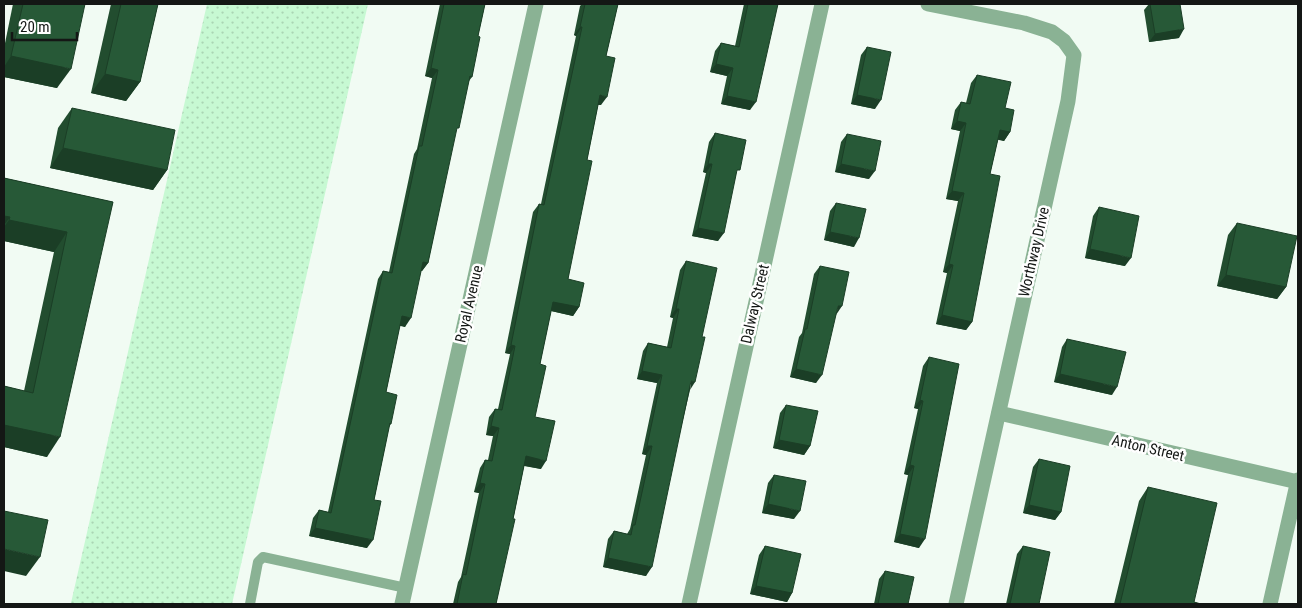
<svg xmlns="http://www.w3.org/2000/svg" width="1302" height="608" viewBox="0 0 1302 608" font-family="'Roboto Condensed',sans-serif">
<defs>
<pattern id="grass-dots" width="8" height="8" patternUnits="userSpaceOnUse" patternTransform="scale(1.25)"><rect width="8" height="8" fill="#c7f9d3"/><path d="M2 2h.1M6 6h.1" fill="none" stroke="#aad5b4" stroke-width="1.8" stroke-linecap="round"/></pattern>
</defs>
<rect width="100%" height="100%" fill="#f1fbf3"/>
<polygon fill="url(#grass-dots)" points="207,4 368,4 232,604 76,604 71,603"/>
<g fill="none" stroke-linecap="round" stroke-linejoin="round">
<polyline stroke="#8ab294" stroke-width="10" points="250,604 258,562 263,557 406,588"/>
<g stroke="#8ab294" stroke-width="15">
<polyline points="928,4 1024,23 1052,32 1064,41 1074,55 1068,101 956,604"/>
<polyline points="999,413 1298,482"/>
<polyline points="402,604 536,4"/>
<polyline points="689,604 822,4"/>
<polyline points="1270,604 1298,480"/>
</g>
</g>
<g fill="#224d2f">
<polygon points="13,4 85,4 57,88 4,77 4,48"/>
<polygon points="111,4 158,4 140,82 126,101 91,93"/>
<polygon points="440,4 485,4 478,36 472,77 469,81 455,133 428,263 422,271 421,271 405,327 400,325 386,392 391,424 389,427 374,500 367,548 309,536 313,518 319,510 328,512 378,279 383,271 389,272 414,154 417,149 432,78 425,76"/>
<polygon points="582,4 618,4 606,56 601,105 598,105 587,160 568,279 579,307 573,316 551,311 540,364 535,417 541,469 524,466 496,604 453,604 458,582 461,577 479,493 474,492 480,468 485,460 488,460 493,436 486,435 489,417 495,409 498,409 510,354 505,353 533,212 539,204 541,204 576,36 574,35 580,6"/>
<polygon points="744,4 778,4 750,110 721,104 727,76 710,72 715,51 721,43 735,46"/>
<polygon points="1149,4 1180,4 1179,38 1149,42 1144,10"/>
<polygon points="867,47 875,109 851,104 861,55"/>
<polygon points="977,75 1005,108 1010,132 1004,141 998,139 990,174 972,322 966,330 936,324 947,273 943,272 958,201 946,199 960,131 951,129 955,110 961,102 966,103 971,83"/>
<polygon points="72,108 167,170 153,190 50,168 58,128"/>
<polygon points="715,133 736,175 718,241 692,236 706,173 703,172 709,142"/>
<polygon points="847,134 869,179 835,172 841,142"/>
<polygon points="4,178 113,202 47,457 4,447 4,386 24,391 54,252 4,241"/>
<polygon points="836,203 854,247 824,240 830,211"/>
<polygon points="1099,207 1125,266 1085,258 1093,216"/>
<polygon points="1237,223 1286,287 1277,299 1217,286 1228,235"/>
<polygon points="686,261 690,390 646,576 603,567 608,539 614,531 627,534 630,529 646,455 642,454 657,383 637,379 643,351 648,343 667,347 673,318 670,317 680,270"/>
<polygon points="820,266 836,314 816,383 790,377 799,337 802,333 814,274"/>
<polygon points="1067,339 1112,395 1054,382 1062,347"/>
<polygon points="929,357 919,548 894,542 908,475 904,474 918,409 914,408 923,366"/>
<polygon points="786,405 810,446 804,455 773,448 780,413"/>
<polygon points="1039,459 1061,512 1055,520 1023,513 1033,467"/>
<polygon points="774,475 794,519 762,513 768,483"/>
<polygon points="1148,487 1194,602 1201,604 1114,604 1139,501"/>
<polygon points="765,546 792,593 787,602 750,594 759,555"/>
<polygon points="1023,546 1039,604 1006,604 1017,554"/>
<polygon points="885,571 908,604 874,604 879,579"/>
</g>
<g fill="#1b3e26">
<polygon points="580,27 582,27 576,36 574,35"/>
<polygon points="1184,29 1179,38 1149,42 1155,34"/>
<polygon points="11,56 71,69 57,88 4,77 4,67"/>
<polygon points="716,64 733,68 727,76 710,72"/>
<polygon points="431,68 438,70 432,78 425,76"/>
<polygon points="105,74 140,82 126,101 91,93"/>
<polygon points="600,95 607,97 601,105 594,104"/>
<polygon points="857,95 881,100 875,109 851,104"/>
<polygon points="727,96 756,102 750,110 721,104"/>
<polygon points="957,121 966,123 960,131 951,129"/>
<polygon points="1000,130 1010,132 1004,141 994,139"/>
<polygon points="63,148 167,170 153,190 50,168"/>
<polygon points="708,164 712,164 706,173 703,172"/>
<polygon points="841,164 875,171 869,179 835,172"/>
<polygon points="952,191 964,193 958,201 946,199"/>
<polygon points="4,216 10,217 4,225"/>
<polygon points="9,220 67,232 54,252 4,241 4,227"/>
<polygon points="698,228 724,233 718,241 692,236"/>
<polygon points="830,232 859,238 854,247 824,240"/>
<polygon points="1090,249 1131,258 1125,266 1085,258"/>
<polygon points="423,262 428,263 422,271 417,270"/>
<polygon points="949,264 953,265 947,273 943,272"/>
<polygon points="1226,275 1286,287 1277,299 1217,286"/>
<polygon points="553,302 579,307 573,316 547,310"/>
<polygon points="838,306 842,306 836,315"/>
<polygon points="676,309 679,309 673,318 670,317"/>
<polygon points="942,315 972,322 966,330 936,324"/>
<polygon points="402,316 411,318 405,327 396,325"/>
<polygon points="511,345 515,346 510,354 505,353"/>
<polygon points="796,369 822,375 816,383 790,377"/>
<polygon points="642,371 662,375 657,383 637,379"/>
<polygon points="1060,374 1117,387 1112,395 1054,382"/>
<polygon points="691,381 695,382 690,390"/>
<polygon points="920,400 923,401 918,409 914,408"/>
<polygon points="4,425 60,437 47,457 4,447"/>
<polygon points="491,426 499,428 493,436 486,435"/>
<polygon points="779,440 810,446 804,455 773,448"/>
<polygon points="647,446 652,446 646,455 642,454"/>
<polygon points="526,456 546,461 541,469 521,465"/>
<polygon points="910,465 914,466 908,475 904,474"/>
<polygon points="480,483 485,484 479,493 474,492"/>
<polygon points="768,504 800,511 794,519 762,513"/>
<polygon points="1029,505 1061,512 1055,520 1023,513"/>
<polygon points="315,528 373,540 367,548 309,536"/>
<polygon points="900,534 925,539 919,548 894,542"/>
<polygon points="4,549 40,557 26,576 4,571"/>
<polygon points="608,558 652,567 646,576 603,567"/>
<polygon points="756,586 792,593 787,602 750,594"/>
</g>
<g fill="#275937" stroke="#1b3e26">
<polygon points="23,4 85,4 71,69 11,56"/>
<polygon points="121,4 158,4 140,82 105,74"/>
<polygon points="444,4 485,4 478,36 480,37 472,77 470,76 459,128 457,128 428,263 423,262 411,318 402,316 386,392 397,395 391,424 390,423 374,500 381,501 373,540 315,528 319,510 331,513 383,271 392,273 419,146 422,146 438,70 431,68"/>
<polygon points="585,4 618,4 606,56 615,58 607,97 600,95 587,160 592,161 568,279 584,283 579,307 553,302 540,364 546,366 535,417 555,421 546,461 526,456 513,519 515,519 496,604 457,604 463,574 466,575 485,484 480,483 485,460 492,461 499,428 491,426 495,409 502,410 515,346 511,345 539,204 544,205 582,27 580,27"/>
<polygon points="748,4 778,4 756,102 727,96 733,68 716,64 721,43 739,47"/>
<polygon points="1150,4 1180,4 1184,29 1155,34"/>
<polygon points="867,47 891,52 881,100 857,95"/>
<polygon points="977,75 1011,82 1005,108 1014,110 1010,132 1000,130 990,174 1000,176 972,322 942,315 953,265 949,264 964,193 952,191 966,123 957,121 961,102 970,104"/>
<polygon points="72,108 175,130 167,170 63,148"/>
<polygon points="715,133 746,140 740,170 737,170 724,233 698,228 712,164 708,164"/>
<polygon points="847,134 881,141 875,171 841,164"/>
<polygon points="4,178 113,202 60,437 4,425 4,386 33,393 67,232 9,220 10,217 4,216"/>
<polygon points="836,203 866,209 859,238 830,232"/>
<polygon points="1099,207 1139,216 1131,258 1090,249"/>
<polygon points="1237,223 1297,236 1286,287 1226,275"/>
<polygon points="686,261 717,268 702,337 705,337 695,382 691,381 652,567 608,558 614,531 631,535 633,525 635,525 652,446 647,446 662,375 642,371 648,343 671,348 679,309 676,309"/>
<polygon points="820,266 849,272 842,306 838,306 822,375 796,369 805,329 807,329"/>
<polygon points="1067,339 1126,352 1117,387 1060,374"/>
<polygon points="929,357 959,364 925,539 900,534 914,466 910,465 923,401 920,400"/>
<polygon points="786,405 818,411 810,446 779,440"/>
<polygon points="1039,459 1070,466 1061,512 1029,505"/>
<polygon points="774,475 806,481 800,511 768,504"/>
<polygon points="1148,487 1217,503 1194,602 1201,604 1120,604"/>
<polygon points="4,511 48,520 40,557 4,549"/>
<polygon points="765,546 801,554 792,593 756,586"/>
<polygon points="1023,546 1050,552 1039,604 1010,604"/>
<polygon points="885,571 914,577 908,604 878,604"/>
</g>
<g text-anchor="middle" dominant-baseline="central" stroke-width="5" stroke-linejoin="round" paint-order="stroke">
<g font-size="15" fill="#141715" stroke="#fff">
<text transform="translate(1034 252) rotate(-77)">Worthway Drive</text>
<text transform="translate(469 304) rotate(-77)">Royal Avenue</text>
<text transform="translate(755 304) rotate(-77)">Dalway Street</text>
<text transform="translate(1148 448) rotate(13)">Anton Street</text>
</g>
</g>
<rect width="1302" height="608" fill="none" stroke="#141715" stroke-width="10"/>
<path d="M12 32v8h65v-8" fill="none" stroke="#141715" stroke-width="2.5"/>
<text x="20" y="32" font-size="15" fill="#141715" stroke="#ffffff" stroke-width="4" paint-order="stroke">20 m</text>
</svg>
